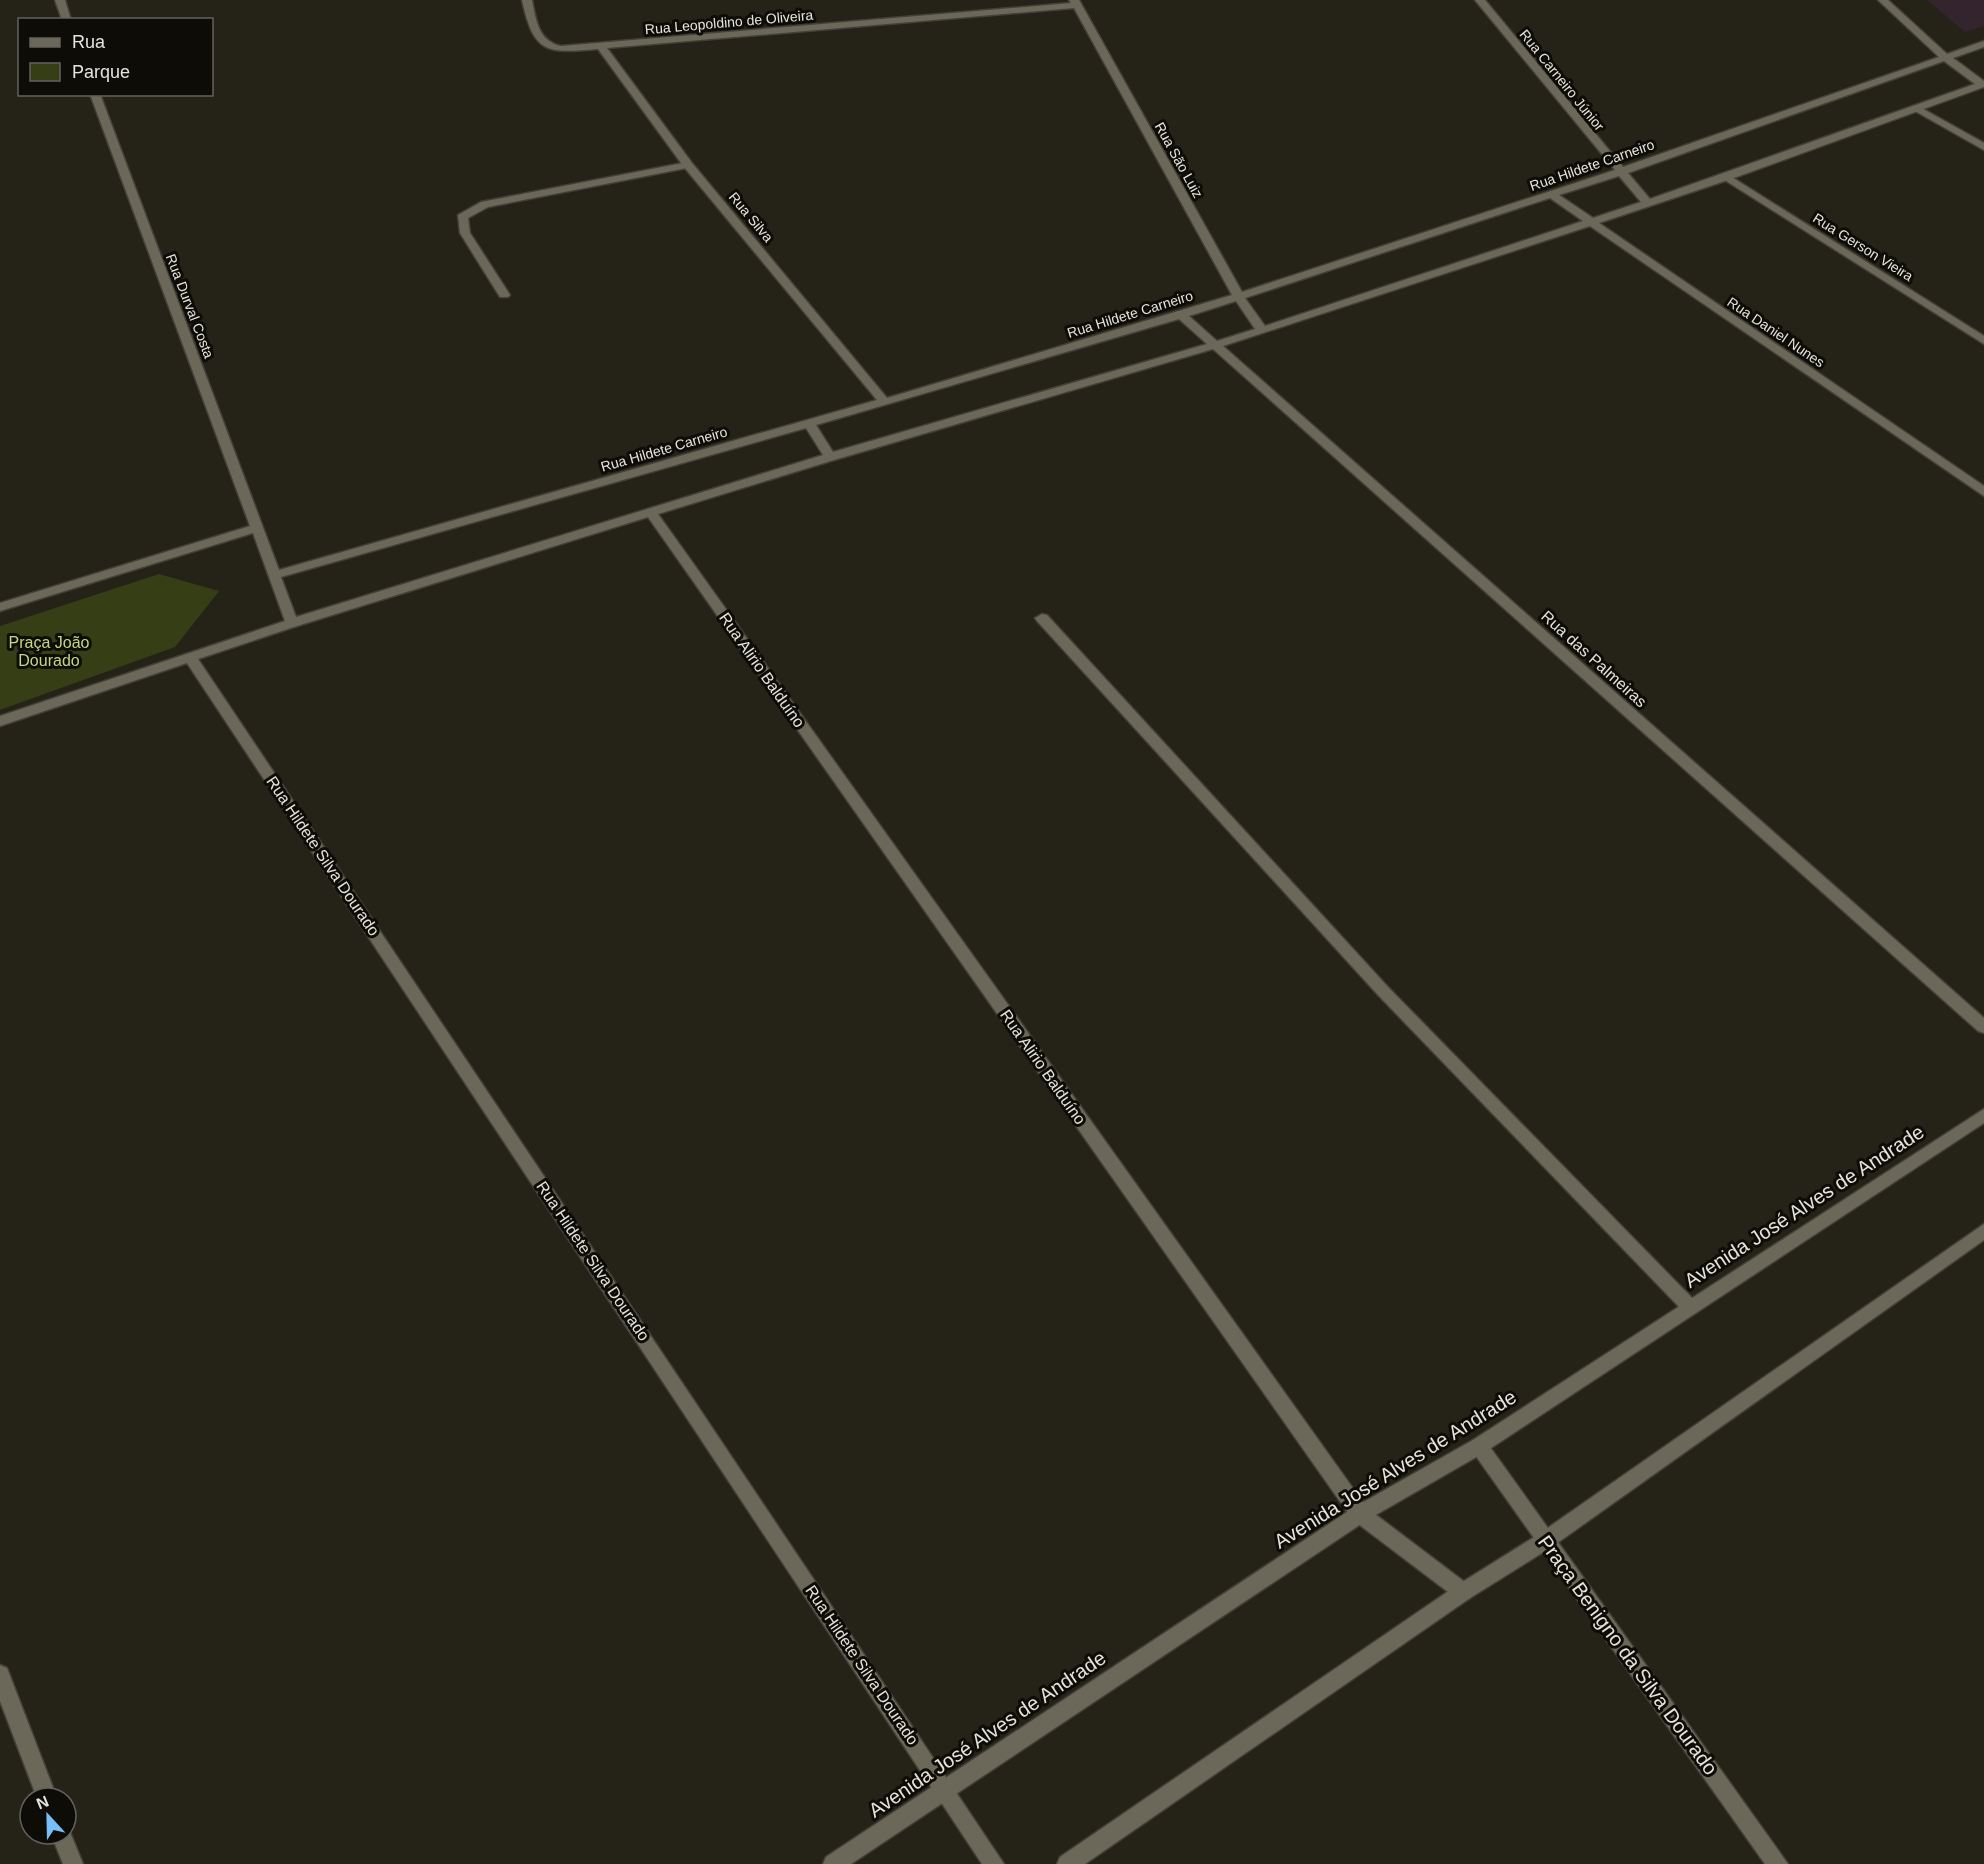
<svg xmlns="http://www.w3.org/2000/svg" width="1984" height="1864" viewBox="0 0 1984 1864" font-family="Arial,sans-serif">
<rect width="100%" height="100%" fill="#252217"/>
<polygon fill="#34242e" points="1927,0 1984,0 1984,26 1965,32"/>
<polygon fill="#353e14" points="159,574 219,591 175,647 0,710 0,626"/>
<g fill="none" stroke-linecap="round" stroke-linejoin="round">
<g stroke="#424037" stroke-width="3">
<g id="service">
<polygon points="1918,106 1984,143 1984,150 1915,111 1913,109"/>
<polygon points="688,162 692,163 692,167 488,207 468,218 470,233 510,295 508,297 500,297 460,233 458,215 481,202"/>
<polygon points="1727,174 1984,336 1984,344 1723,179 1722,177"/>
</g>
</g>
<g stroke="#424037" stroke-width="3">
<g id="minor">
<polygon points="55,0 65,0 71,20 62,20"/>
<path d="M522,0H532C536,20 538,41 561,46L1071,3L1069,0H1079L1242,292L1615,170L1475,0H1485L1623,167L1939,57L1878,0H1888L1947,54L1984,41V47L1953,58L1984,81V87L1731,179L1599,223L1984,486V496L1590,226L1223,346L1984,1018V1033L1978,1031L1213,349L834,460L658,514L1367,1508L1470,1586L1473,1592L1470,1598L1463,1601L1456,1598L1353,1520L648,517L297,626L198,659L1004,1864H982L187,663L0,726V716L285,621L253,533L0,611V603L250,526L90,94H100L279,570L877,400L684,167L598,49C547,53 534,55 522,0ZM1074,8L1232,295L887,398L692,163L607,48ZM1944,61L1975,84L1650,199L1628,173ZM1619,176L1641,202L1593,218L1559,195ZM1550,198L1583,221L1265,326L1245,298ZM1236,301L1255,329L1217,341L1189,316ZM1179,319L1207,344L833,452L816,425ZM806,428L823,455L296,617L281,577Z"/>
<polygon points="1042,614 1047,615 1388,987 1696,1302 1699,1307 1696,1312 1690,1314 1684,1312 1378,995 1037,621 1035,618"/>
<polygon points="1479,1438 1485,1440 1788,1864 1765,1864 1473,1452 1470,1446 1473,1440"/>
<polygon points="0,1665 7,1668 57,1798 37,1798 0,1701"/>
<polygon points="66,1826 68,1827 83,1864 63,1864 51,1834 66,1834"/>
</g>
</g>
<g stroke="#424037" stroke-width="3">
<g id="secondary">
<polygon points="1984,1109 1984,1123 1485,1452 1367,1520 851,1864 823,1864 826,1857 1353,1508 1473,1440"/>
<polygon points="1984,1224 1984,1240 1553,1546 1470,1598 1085,1864 1057,1864 1060,1857 1456,1586 1539,1534"/>
</g>
</g>
<use href="#service" fill="#6b685a" fill-rule="evenodd"/>
<use href="#minor" fill="#6b685a" fill-rule="evenodd"/>
<use href="#secondary" fill="#6b685a" fill-rule="evenodd"/>
</g>
<g text-anchor="middle" dominant-baseline="central" stroke-width="6" stroke-linejoin="round" paint-order="stroke">
<g font-size="14" fill="#e5e3db" stroke="#0d0c07">
<text transform="translate(729 22) rotate(-5)">Rua Leopoldino de Oliveira</text>
<text transform="translate(1562 80) rotate(51)">Rua Carneiro Júnior</text>
<text transform="translate(1179 160) rotate(61)">Rua São Luiz</text>
<text transform="translate(1592 165) rotate(-19)">Rua Hildete Carneiro</text>
<text transform="translate(751 217) rotate(50)">Rua Silva</text>
<text transform="translate(1863 247) rotate(32)">Rua Gerson Vieira</text>
<text transform="translate(190 306) rotate(69)">Rua Durval Costa</text>
<text transform="translate(1130 314) rotate(-17)">Rua Hildete Carneiro</text>
<text transform="translate(1776 332) rotate(34)">Rua Daniel Nunes</text>
<text transform="translate(664 449) rotate(-16)">Rua Hildete Carneiro</text>
</g>
<g font-size="16" fill="#c3d781" stroke="#0d0c07">
<text x="49" y="642">Praça João<tspan x="49" dy="18">Dourado</tspan></text>
</g>
<g font-size="16" fill="#e5e3db" stroke="#0d0c07">
<text transform="translate(1594 659) rotate(42)">Rua das Palmeiras</text>
<text transform="translate(762 670) rotate(55)">Rua Alirio Balduíno</text>
<text transform="translate(323 856) rotate(56)">Rua Hildete Silva Dourado</text>
<text transform="translate(1043 1067) rotate(55)">Rua Alirio Balduíno</text>
<text transform="translate(593 1261) rotate(56)">Rua Hildete Silva Dourado</text>
<text transform="translate(862 1665) rotate(56)">Rua Hildete Silva Dourado</text>
</g>
<g font-size="20" fill="#e5e3db" stroke="#0d0c07">
<text transform="translate(1804 1206) rotate(-33)">Avenida José Alves de Andrade</text>
<text transform="translate(1395 1469) rotate(-32)">Avenida José Alves de Andrade</text>
<text transform="translate(1628 1655) rotate(54)">Praça Benigno da Silva Dourado</text>
<text transform="translate(987 1734) rotate(-34)">Avenida José Alves de Andrade</text>
</g>
</g>
<rect x="18" y="18" width="195" height="78" fill="#0d0c07" stroke="#63625c" stroke-width="1.5"/>
<rect x="30" y="38" width="30" height="9" fill="#6b685a" stroke="#63625c" stroke-width="1.5"/>
<text x="72" y="48" font-size="18" fill="#e5e3db">Rua</text>
<rect x="30" y="63" width="30" height="18" fill="#353e14" stroke="#63625c" stroke-width="1.5"/>
<text x="72" y="78" font-size="18" fill="#e5e3db">Parque</text>
<g transform="translate(48 1816) rotate(338)"><circle r="28" fill="#0d0c07" stroke="#63625c" stroke-width="1.5"/>
<path d="M0-4.5L10 22L0 15L-10 22Z" fill="#77bff7"/>
<text y="-9" font-size="16" font-weight="bold" text-anchor="middle" fill="#e5e3db">N</text>
</g>
</svg>
